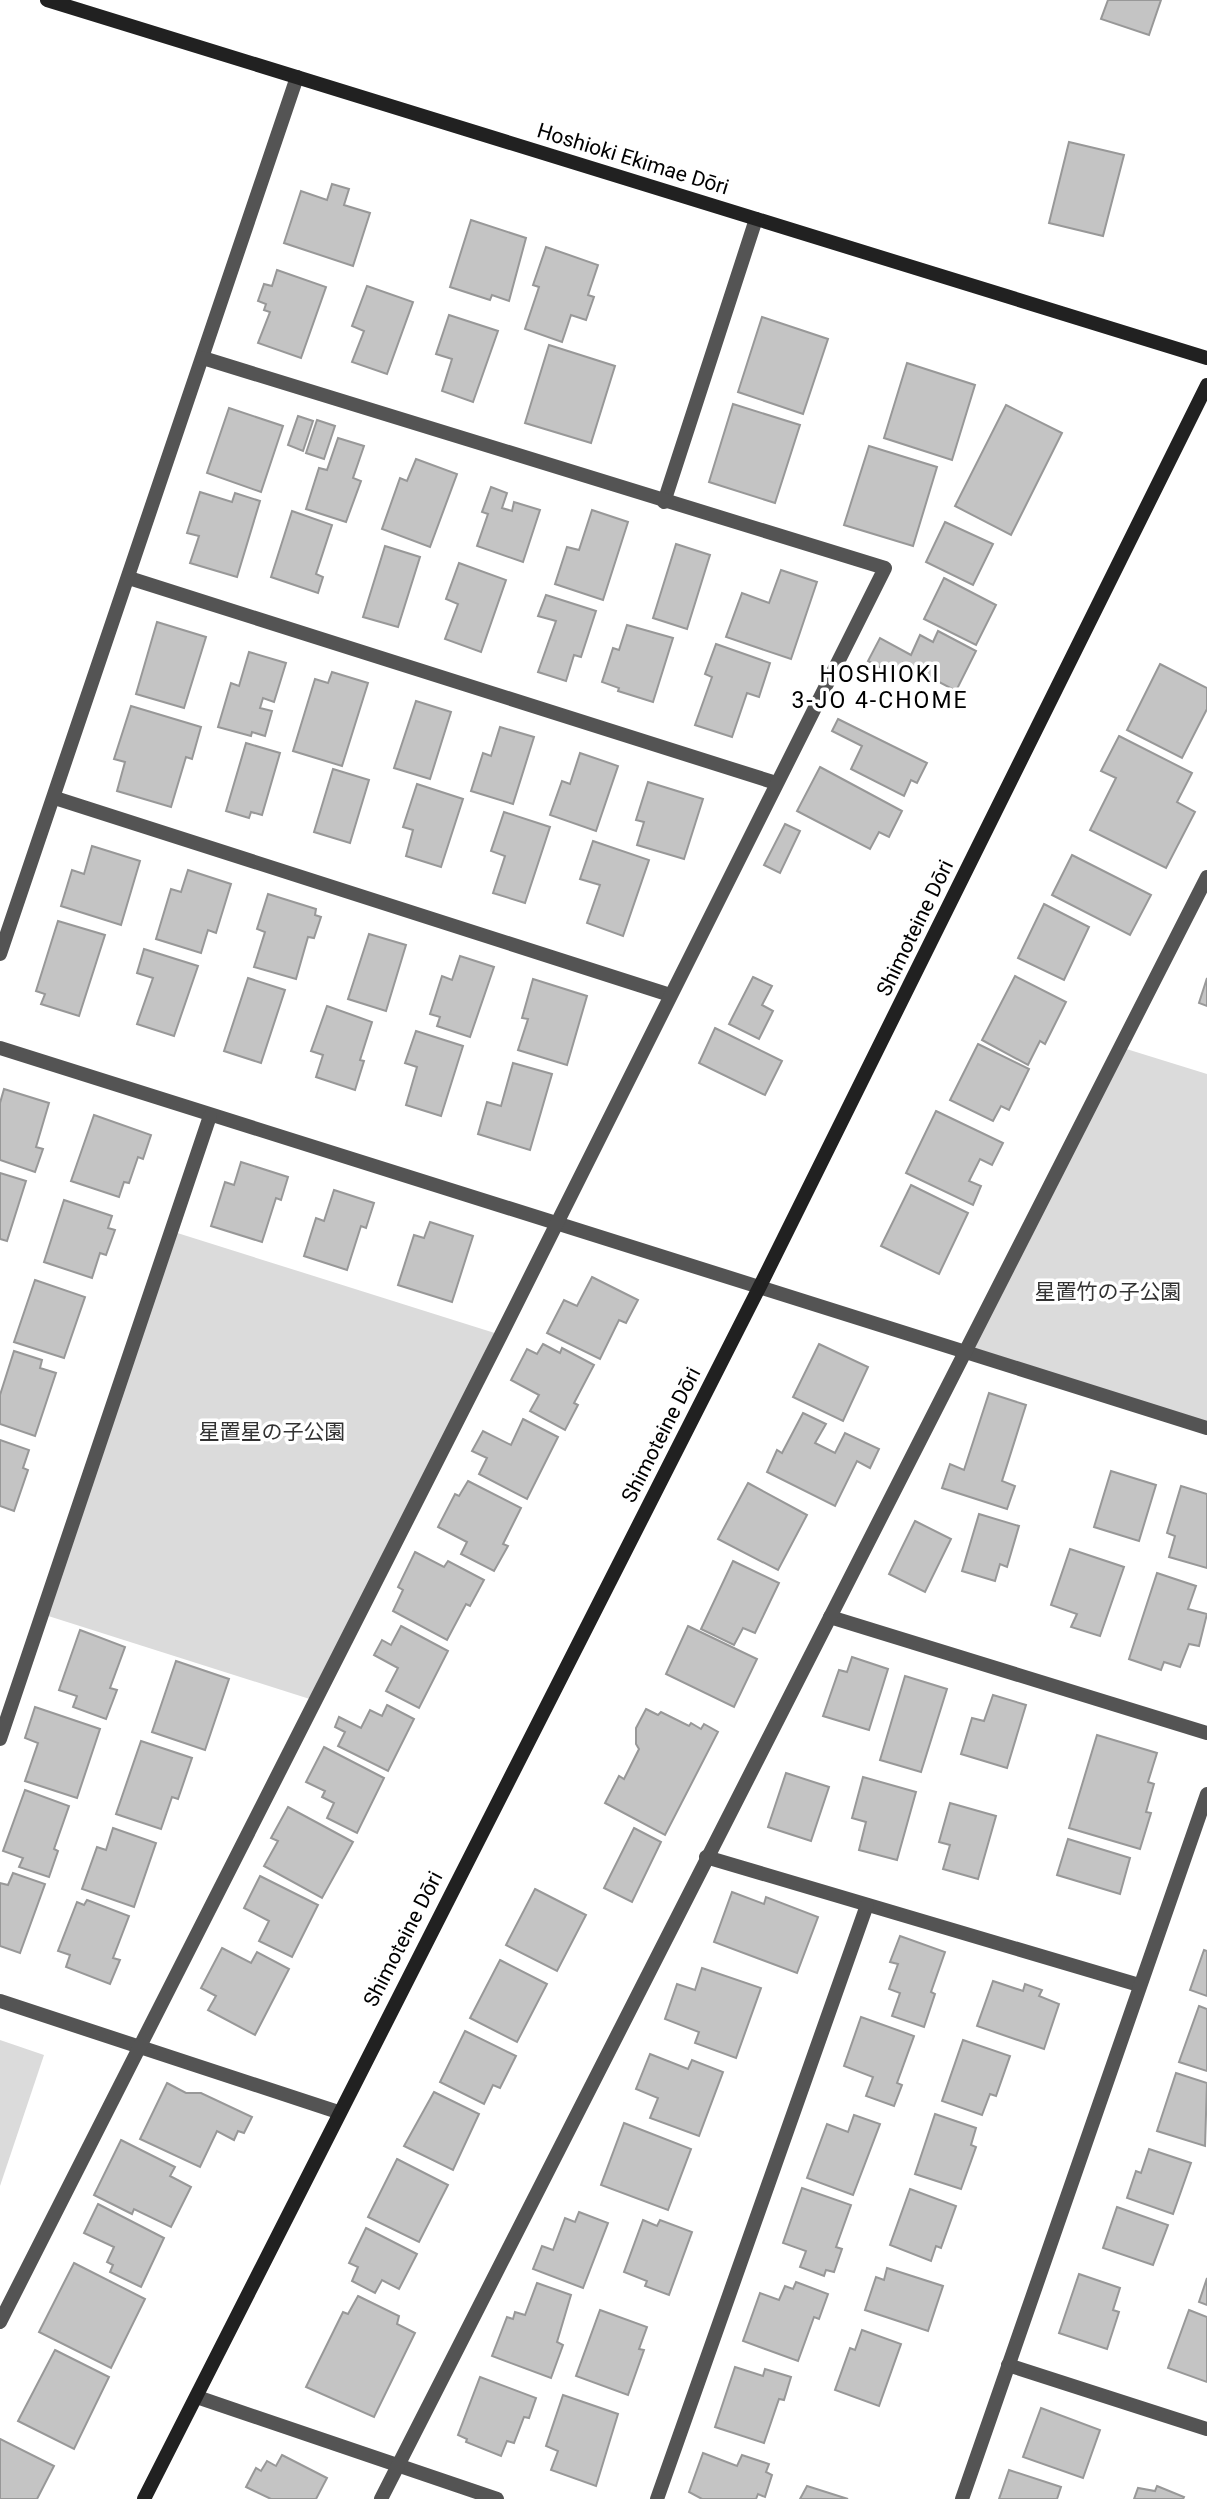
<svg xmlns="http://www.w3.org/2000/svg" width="1207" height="2499" viewBox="0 0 1207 2499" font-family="Roboto,'Noto Sans JP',sans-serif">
<rect width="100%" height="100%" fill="#fff"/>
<g fill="#dbdbdb">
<polygon points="1120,1047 1207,1074 1207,1428 966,1353"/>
<polygon points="171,1231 501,1335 316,1701 42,1614"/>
<polygon points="0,2040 44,2055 0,2186"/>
</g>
<g fill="#c4c4c4" stroke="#989898" stroke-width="2">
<polygon points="1108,0 1161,0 1149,35 1101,19"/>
<polygon points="1069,142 1124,155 1103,236 1049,223"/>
<polygon points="332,184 349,189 344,205 370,213 353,266 284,243 301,191 327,200"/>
<polygon points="471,220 526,238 509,301 492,295 490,300 450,287"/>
<polygon points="546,247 598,265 588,295 594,297 586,320 571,315 562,342 525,329 539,287 533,285"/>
<polygon points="277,270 326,287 301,358 258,343 270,312 264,310 266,304 258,301 264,284 272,286"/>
<polygon points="367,286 413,302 387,374 352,362 364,331 352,326"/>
<polygon points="449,315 498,331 473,402 442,391 452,359 436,354"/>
<polygon points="762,317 828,339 803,414 738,392"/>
<polygon points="549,345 615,366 591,443 525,423"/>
<polygon points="907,363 975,385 952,460 884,438"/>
<polygon points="733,404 800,425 775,503 709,482"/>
<polygon points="1006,405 1062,433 1011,535 955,506"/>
<polygon points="229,408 283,426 261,492 207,473"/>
<polygon points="298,416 313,421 303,451 288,445"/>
<polygon points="317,420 335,426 324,459 306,453"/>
<polygon points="338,438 364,446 353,478 361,481 346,522 306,509 319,468 327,470"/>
<polygon points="869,446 937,467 913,546 844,525"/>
<polygon points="416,459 457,474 430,547 382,529 400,478 407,481"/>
<polygon points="491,487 507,493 502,508 512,511 514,502 540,510 523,562 477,546 488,514 482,512"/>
<polygon points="200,492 232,502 235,493 260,501 237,577 190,563 199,536 187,533"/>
<polygon points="592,510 628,522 603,600 555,584 567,547 579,550"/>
<polygon points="292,511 332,525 316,574 323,577 318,593 271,577"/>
<polygon points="945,522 993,544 973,585 926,562"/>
<polygon points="676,544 710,555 687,629 653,618"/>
<polygon points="385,546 420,557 398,627 363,617"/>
<polygon points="459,563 506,580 481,652 445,639 458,604 446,599"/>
<polygon points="781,570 817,582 791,659 726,637 742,593 769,603"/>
<polygon points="944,578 996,605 976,645 924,619"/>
<polygon points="546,595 596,611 581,657 574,655 566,681 538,672 556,621 538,616"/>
<polygon points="157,622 206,637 184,708 136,694"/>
<polygon points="627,625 673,638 653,702 618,691 619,688 602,682 613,648 619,650"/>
<polygon points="938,631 976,651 956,691 903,663 897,676 868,661 880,638 911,655 920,635 933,642"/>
<polygon points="716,644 770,663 759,697 747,693 732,737 695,725 712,677 705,674"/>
<polygon points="249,652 286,663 274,702 263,698 260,708 272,711 265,736 252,732 251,736 218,727 231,683 239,686"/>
<polygon points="1160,664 1207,688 1207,709 1182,758 1127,730"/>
<polygon points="332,672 368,683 342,766 293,751 315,679 328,683"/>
<polygon points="416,701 451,712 430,779 394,768"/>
<polygon points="131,706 201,727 192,759 186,757 171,807 117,791 125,762 114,759"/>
<polygon points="838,719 927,763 917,783 911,780 904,796 851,769 862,746 832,731"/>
<polygon points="500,727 534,737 513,804 471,791 483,753 491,756"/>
<polygon points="1119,736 1192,773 1177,802 1195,812 1166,868 1090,830 1116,778 1101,771"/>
<polygon points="246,743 280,753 262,815 251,812 249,818 226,811"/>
<polygon points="580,753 618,766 596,831 550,815 562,781 570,784"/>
<polygon points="820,767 902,811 889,837 879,832 870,849 797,811"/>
<polygon points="333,769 369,780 350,843 314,832"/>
<polygon points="648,782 703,799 684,859 637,845 644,822 636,820"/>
<polygon points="417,784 463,799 441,867 406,856 413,830 403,827"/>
<polygon points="504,812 550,827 525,903 493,893 505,856 491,851"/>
<polygon points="785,824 800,831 780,873 764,865"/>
<polygon points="593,841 649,860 623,936 587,923 600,885 580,879"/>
<polygon points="92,846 140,861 121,925 61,906 72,870 84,874"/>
<polygon points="1072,855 1151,895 1130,935 1052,895"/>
<polygon points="188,870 231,884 216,933 208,930 201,953 156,939 171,889 181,892"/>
<polygon points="268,894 316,909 315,915 321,917 314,938 308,937 296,979 254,967 265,932 257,929"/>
<polygon points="1044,904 1089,927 1064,980 1018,958"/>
<polygon points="58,921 105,935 79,1016 41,1004 45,994 36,991"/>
<polygon points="369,934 406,945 386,1011 348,999"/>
<polygon points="144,949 198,966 174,1036 137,1024 153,978 137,973"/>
<polygon points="460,956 494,967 470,1037 437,1026 440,1017 430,1014 442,976 452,980"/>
<polygon points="1015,976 1066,1002 1045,1044 1040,1041 1028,1065 982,1040"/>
<polygon points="753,977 772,986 762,1005 773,1011 759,1039 729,1024"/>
<polygon points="248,978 285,990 261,1063 224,1051"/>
<polygon points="1207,978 1207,1006 1199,1003"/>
<polygon points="533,979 587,996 567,1065 518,1050 528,1019 522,1018"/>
<polygon points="327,1006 372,1022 360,1060 364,1061 355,1090 316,1077 323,1055 311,1051"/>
<polygon points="715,1028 782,1061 765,1095 699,1063"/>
<polygon points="416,1031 463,1046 441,1116 406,1105 417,1067 405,1063"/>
<polygon points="978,1044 1029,1069 1009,1110 1001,1106 993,1121 950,1100"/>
<polygon points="513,1063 552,1074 530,1150 478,1134 487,1102 501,1106"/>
<polygon points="4,1089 49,1103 36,1147 43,1149 35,1172 0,1160 0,1103"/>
<polygon points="936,1111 1003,1143 992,1165 980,1159 969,1181 981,1186 973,1205 906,1173"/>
<polygon points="94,1115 151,1135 143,1159 138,1157 129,1183 124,1182 119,1197 71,1181"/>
<polygon points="241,1162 288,1177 281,1200 276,1198 262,1242 211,1226 225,1182 234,1185"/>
<polygon points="0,1173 26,1181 7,1241 0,1239"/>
<polygon points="911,1185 968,1213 939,1274 881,1246"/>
<polygon points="334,1190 374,1203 366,1228 361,1226 347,1270 304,1256 316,1218 324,1221"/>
<polygon points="64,1200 112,1216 108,1228 115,1230 106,1255 100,1253 92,1278 44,1262"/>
<polygon points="430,1222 473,1236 452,1302 398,1285 414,1235 424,1238"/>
<polygon points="592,1277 638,1300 626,1323 619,1320 600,1359 547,1333 564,1300 577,1306"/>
<polygon points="35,1280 85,1297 64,1358 14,1342"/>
<polygon points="543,1344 560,1353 562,1348 594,1365 574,1403 578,1405 565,1430 530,1411 539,1395 511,1380 527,1349 537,1354"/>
<polygon points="819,1344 868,1367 843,1421 793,1397"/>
<polygon points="14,1351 42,1360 40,1368 56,1373 35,1436 0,1424 0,1395"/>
<polygon points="989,1393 1026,1405 1002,1481 1015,1486 1007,1509 942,1488 950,1464 964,1470"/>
<polygon points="803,1413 826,1424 815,1443 835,1453 845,1433 879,1449 870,1468 857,1461 835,1506 767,1472 777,1450 782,1453"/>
<polygon points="523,1419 558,1437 527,1499 479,1474 487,1458 472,1451 483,1431 511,1445"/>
<polygon points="0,1440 29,1450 23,1468 28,1470 14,1511 0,1506"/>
<polygon points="1111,1471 1156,1485 1139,1541 1094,1527"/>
<polygon points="468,1481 521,1508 503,1544 508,1546 494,1571 461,1554 467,1542 438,1527 455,1494 459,1496"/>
<polygon points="748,1483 807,1515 778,1570 718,1539"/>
<polygon points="1181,1486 1207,1494 1207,1568 1169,1557 1175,1536 1167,1533"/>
<polygon points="979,1514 1019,1526 1007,1567 1000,1564 995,1581 962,1571"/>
<polygon points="915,1521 951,1539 925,1592 889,1574"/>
<polygon points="1070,1549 1124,1567 1100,1636 1071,1627 1077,1614 1051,1605"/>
<polygon points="415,1552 444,1567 448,1561 484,1580 470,1606 466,1604 447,1640 393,1611 403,1590 398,1587"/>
<polygon points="733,1561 779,1583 755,1633 743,1628 734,1645 701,1629"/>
<polygon points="1157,1573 1196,1586 1188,1609 1207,1614 1199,1646 1189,1644 1180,1667 1164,1662 1161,1670 1129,1659"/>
<polygon points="401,1626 448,1651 419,1708 386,1691 398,1668 374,1655 382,1640 391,1645"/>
<polygon points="688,1626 757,1659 734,1707 666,1674"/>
<polygon points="80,1630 125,1647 110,1688 117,1690 106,1719 73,1707 77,1696 59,1690"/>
<polygon points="852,1657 888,1669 869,1730 823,1716 839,1670 847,1672"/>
<polygon points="176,1661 229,1679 205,1750 152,1732"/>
<polygon points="905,1676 947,1689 921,1772 880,1760"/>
<polygon points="993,1695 1026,1705 1007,1768 961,1754 972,1718 984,1721"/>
<polygon points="387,1705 414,1719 388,1771 338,1746 345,1732 335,1727 339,1717 361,1728 370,1710 382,1716"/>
<polygon points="35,1707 100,1729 77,1798 25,1781 38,1743 25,1738"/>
<polygon points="646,1709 658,1715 661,1712 689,1726 691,1723 701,1729 704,1724 718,1732 665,1835 605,1803 619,1776 624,1779 639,1749 636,1744 636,1728"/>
<polygon points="1097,1735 1157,1753 1148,1782 1154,1784 1146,1812 1151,1813 1140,1849 1069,1828"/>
<polygon points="141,1741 192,1758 178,1799 172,1797 161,1829 116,1814"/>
<polygon points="324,1747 384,1778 357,1833 327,1818 334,1803 322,1797 325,1791 306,1782"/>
<polygon points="786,1773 829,1787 811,1841 768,1827"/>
<polygon points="863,1777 916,1792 897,1860 859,1850 866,1822 852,1818"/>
<polygon points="25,1790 69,1806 54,1849 58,1851 49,1877 19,1867 23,1858 3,1851"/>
<polygon points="950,1803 996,1816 978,1879 943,1869 950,1845 939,1842"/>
<polygon points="288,1807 353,1842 322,1898 264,1866 278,1841 271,1838"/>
<polygon points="113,1828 156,1843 134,1907 82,1889 97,1847 106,1850"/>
<polygon points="634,1828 661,1842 632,1902 604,1888"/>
<polygon points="1068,1839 1130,1858 1120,1894 1057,1875"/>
<polygon points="13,1873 45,1884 20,1953 0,1946 0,1883 8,1885"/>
<polygon points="260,1876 318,1905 292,1957 259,1941 269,1921 244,1908"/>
<polygon points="535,1889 586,1915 557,1971 506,1945"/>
<polygon points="732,1892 764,1904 766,1897 818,1917 797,1973 714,1942"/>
<polygon points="87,1900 129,1916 113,1958 120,1960 110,1984 66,1967 70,1955 58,1951 77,1902 84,1905"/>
<polygon points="900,1936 945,1952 931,1992 935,1994 924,2027 892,2016 900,1993 889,1989 898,1964 890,1962"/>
<polygon points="222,1948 251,1963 257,1952 289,1969 255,2035 208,2010 216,1996 201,1988"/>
<polygon points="1204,1950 1207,1951 1207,1996 1190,1990"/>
<polygon points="500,1960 547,1984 517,2042 470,2018"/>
<polygon points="702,1968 761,1988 736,2058 695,2043 699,2032 665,2019 677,1984 695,1990"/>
<polygon points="993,1981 1023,1991 1025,1984 1042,1990 1039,1996 1059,2004 1044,2049 977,2026"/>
<polygon points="1199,2006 1207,2009 1207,2071 1179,2062"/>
<polygon points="861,2017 914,2036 897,2083 902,2085 894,2106 866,2096 873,2077 844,2066"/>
<polygon points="465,2031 516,2056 500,2088 493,2085 484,2104 440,2082"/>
<polygon points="963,2040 1010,2056 996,2096 990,2094 982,2115 942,2101"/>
<polygon points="650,2054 688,2069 692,2060 723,2072 699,2136 650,2118 658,2098 636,2089"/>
<polygon points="1176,2073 1207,2083 1205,2146 1157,2131"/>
<polygon points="167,2083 186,2093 201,2093 252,2117 244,2133 238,2131 234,2140 217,2131 200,2167 140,2139"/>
<polygon points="434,2092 479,2114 453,2170 404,2146"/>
<polygon points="935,2114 976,2128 971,2145 976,2147 961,2189 915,2174"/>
<polygon points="854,2115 880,2124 853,2195 807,2178 827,2124 848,2132"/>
<polygon points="624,2123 691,2149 668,2210 601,2185"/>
<polygon points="121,2140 175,2167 170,2176 191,2187 171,2227 134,2209 132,2214 94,2195"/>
<polygon points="1149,2149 1191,2163 1173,2214 1127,2198 1136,2171 1141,2173"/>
<polygon points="397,2159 448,2185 419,2242 368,2217"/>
<polygon points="802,2188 851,2205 836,2247 842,2249 834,2272 826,2270 824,2276 800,2267 806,2251 783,2243"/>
<polygon points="910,2189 956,2206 941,2248 936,2246 931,2261 890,2245"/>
<polygon points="98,2204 164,2238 141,2287 110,2272 113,2265 107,2262 114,2247 84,2233"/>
<polygon points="1117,2207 1168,2225 1153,2265 1103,2248"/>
<polygon points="579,2212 608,2223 583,2288 533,2269 542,2246 553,2250 565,2218 575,2222"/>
<polygon points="643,2220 657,2226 660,2220 692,2232 669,2295 645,2286 647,2281 624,2272"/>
<polygon points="366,2228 417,2254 399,2289 382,2280 375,2293 352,2281 358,2267 349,2263"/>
<polygon points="74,2263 145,2299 111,2368 39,2332"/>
<polygon points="887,2268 943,2286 928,2331 865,2310 876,2277 884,2280"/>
<polygon points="1079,2274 1120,2288 1113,2310 1119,2312 1107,2349 1059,2333"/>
<polygon points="1207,2278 1207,2305 1199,2302"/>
<polygon points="796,2282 828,2294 819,2319 814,2317 798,2361 743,2341 760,2293 779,2300 785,2286 793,2289"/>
<polygon points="537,2283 571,2295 557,2342 563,2345 551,2378 492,2356 507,2317 513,2319 515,2312 525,2315"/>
<polygon points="358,2296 399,2316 397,2324 415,2333 374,2417 306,2387 343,2312 348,2314"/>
<polygon points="600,2310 647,2327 639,2349 644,2350 628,2395 576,2376"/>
<polygon points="1189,2310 1207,2317 1207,2382 1168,2368"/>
<polygon points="862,2330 901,2344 879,2406 835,2390 850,2348 855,2350"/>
<polygon points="55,2350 109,2377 74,2449 18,2421"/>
<polygon points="735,2367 763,2376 765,2369 791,2377 784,2400 779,2399 764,2443 715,2427"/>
<polygon points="480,2377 536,2398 529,2418 524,2417 514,2443 507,2441 501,2456 466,2442 467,2439 458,2435"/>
<polygon points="563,2395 618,2414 596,2486 551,2470 558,2451 546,2446"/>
<polygon points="1041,2408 1100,2430 1083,2478 1023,2457"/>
<polygon points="0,2439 54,2466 37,2499 0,2499"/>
<polygon points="703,2453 737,2466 742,2455 769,2464 766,2472 772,2475 765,2497 758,2494 756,2499 702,2499 689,2492"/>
<polygon points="282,2455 327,2478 316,2499 271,2499 246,2487 256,2468 261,2471 267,2461 276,2466"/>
<polygon points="1009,2470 1061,2487 1057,2499 999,2499"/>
<polygon points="807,2486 848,2499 800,2499"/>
<polygon points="1157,2486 1184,2497 1183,2499 1134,2499 1138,2488 1155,2491"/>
</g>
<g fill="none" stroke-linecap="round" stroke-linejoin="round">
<g stroke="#545454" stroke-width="14">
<polyline points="664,502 756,219"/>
<polyline points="129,578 776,783"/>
<polyline points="55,798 670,995"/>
<polyline points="0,954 297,77"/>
<path d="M0,1048C401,1178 804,1302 1207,1428"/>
<polyline points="830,1617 1207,1733"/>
<polyline points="0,1739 210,1116"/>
<polyline points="706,1857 1139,1985"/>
<polyline points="0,2001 338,2112"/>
<polyline points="0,2322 501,1335 885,568 203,358"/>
<polyline points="1008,2365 1207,2429"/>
<polyline points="197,2397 497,2499"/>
<polyline points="381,2499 1207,877"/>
<polyline points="657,2499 867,1905"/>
<polyline points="962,2499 1207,1794"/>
</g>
<g stroke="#212121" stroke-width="14">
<polyline points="47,0 1207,358"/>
<polyline points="144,2499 760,1286 1207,385"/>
</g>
</g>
<g text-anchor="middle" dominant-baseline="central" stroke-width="7" stroke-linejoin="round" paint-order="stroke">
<g font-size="21" fill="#000" stroke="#fff">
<text transform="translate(633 159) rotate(17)">Hoshioki Ekimae Dōri</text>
<text transform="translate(915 928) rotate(-64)">Shimoteine Dōri</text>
<text transform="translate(661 1435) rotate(-63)">Shimoteine Dōri</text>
<text transform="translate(403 1939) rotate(-63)">Shimoteine Dōri</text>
</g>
<g font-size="21" fill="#323232" stroke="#fff">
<text x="1108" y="1292">星置竹の子公園</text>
<text x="272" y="1432">星置星の子公園</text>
</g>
<g font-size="23" letter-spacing="2" fill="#000" stroke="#fff">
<text x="880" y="674">HOSHIOKI<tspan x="880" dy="26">3-JO 4-CHOME</tspan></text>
</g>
</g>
</svg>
